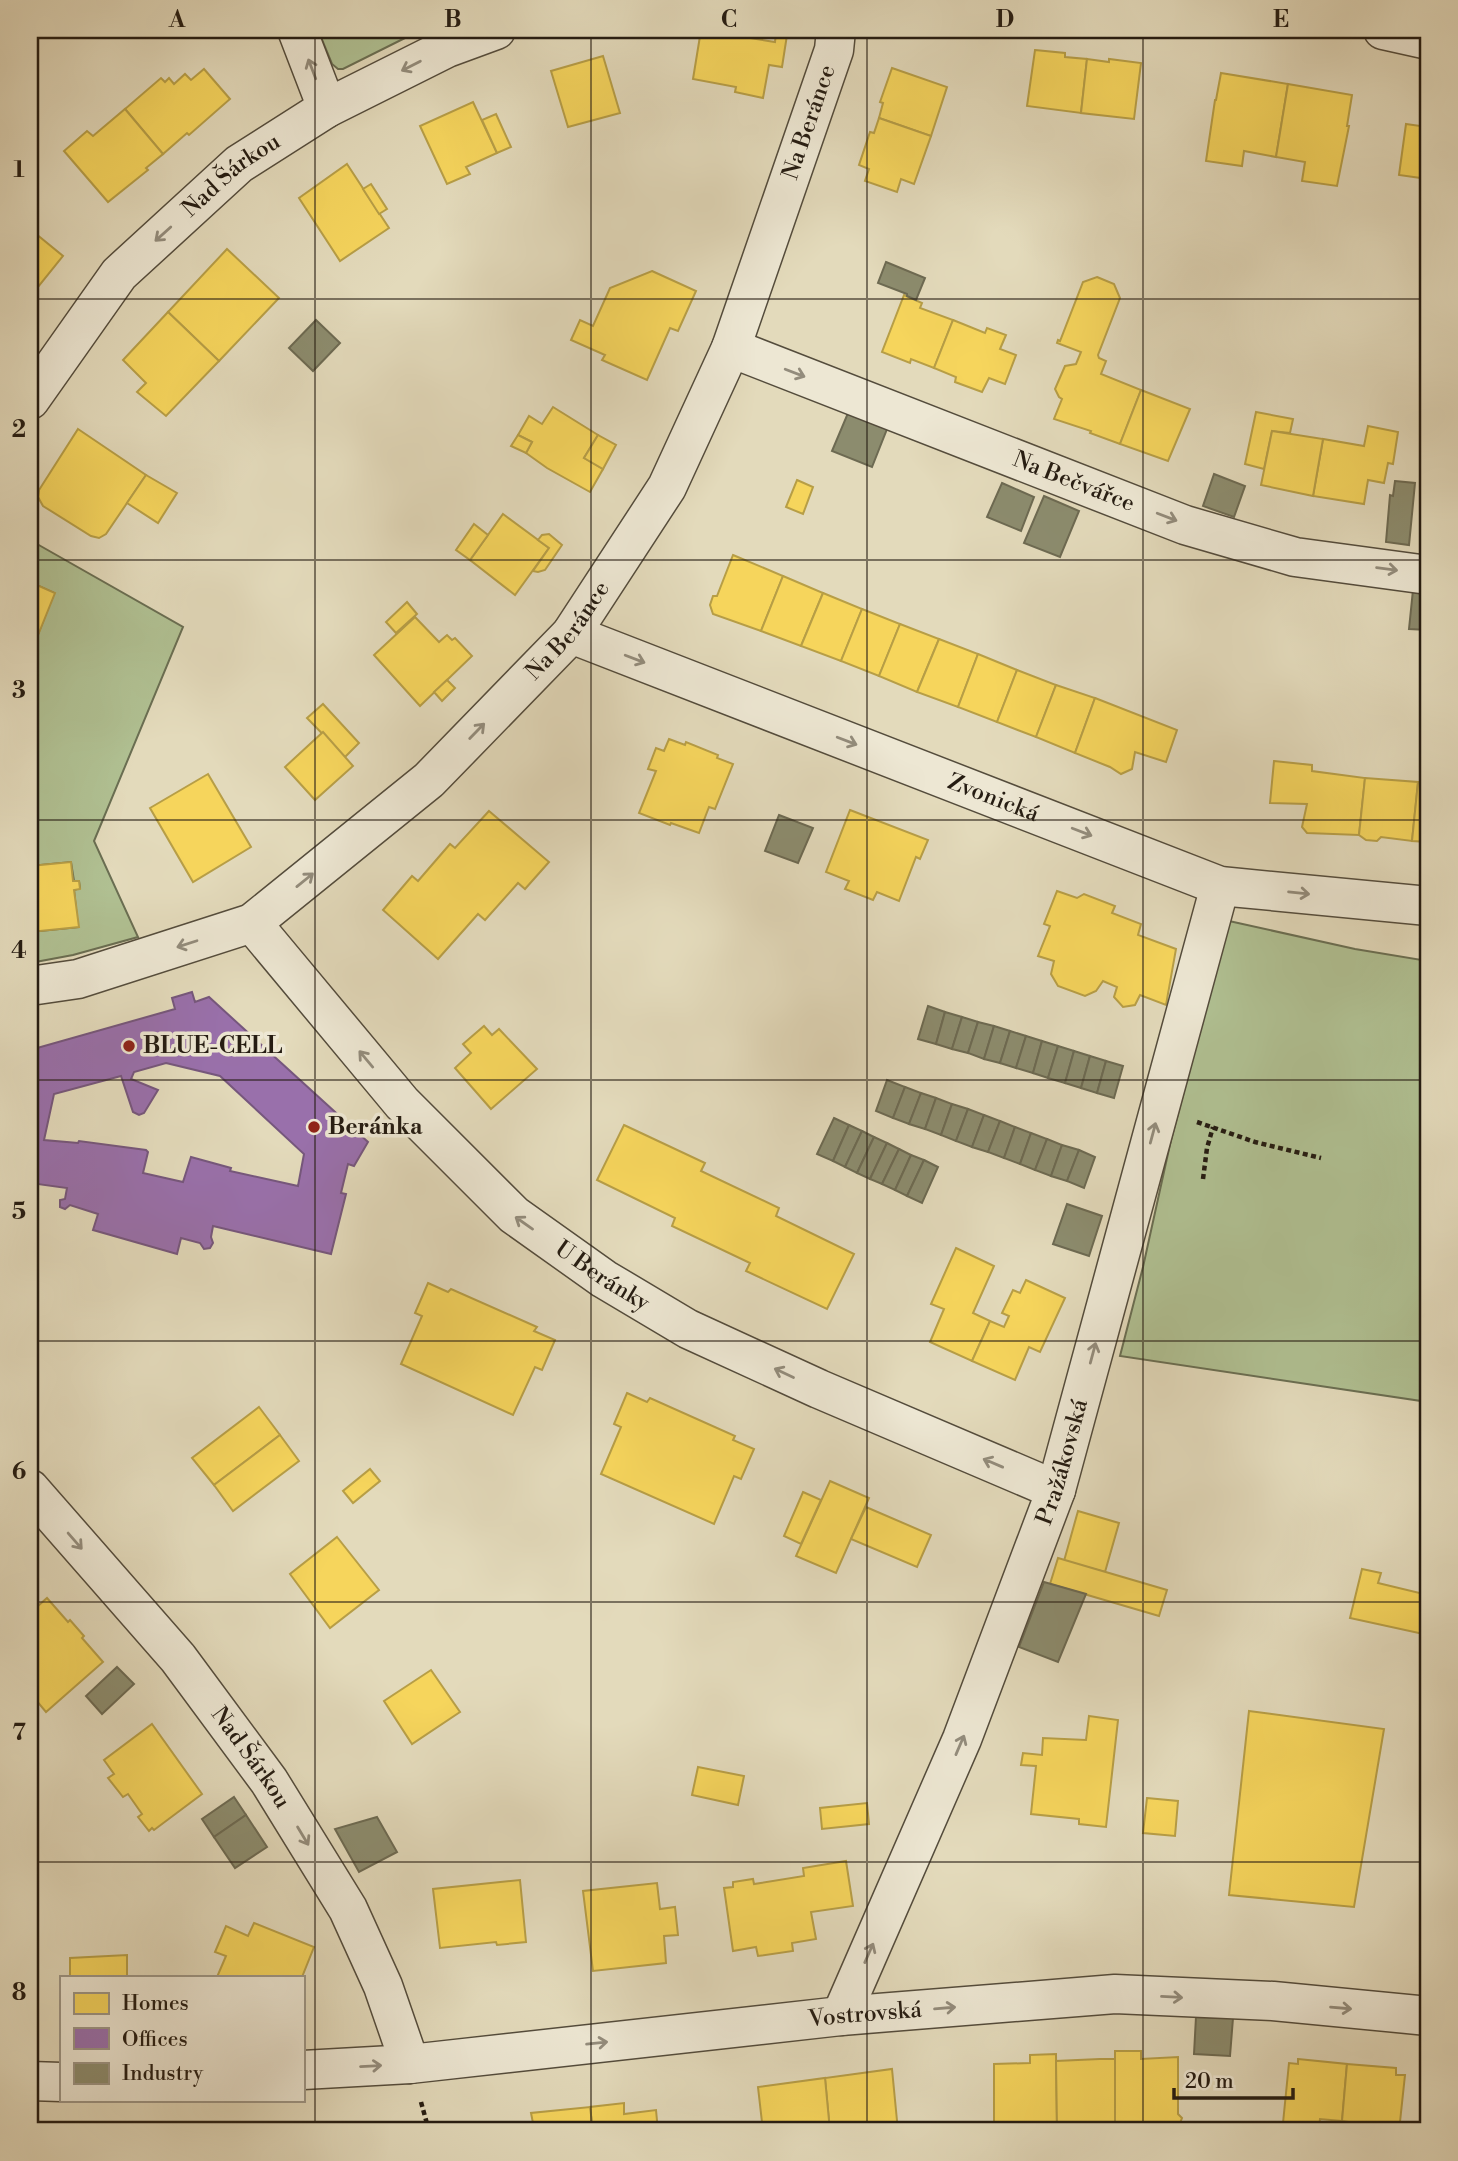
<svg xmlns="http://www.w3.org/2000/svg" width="1458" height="2161" viewBox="0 0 1458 2161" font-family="'Libre Bodoni',serif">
<rect width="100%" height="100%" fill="#e3dabb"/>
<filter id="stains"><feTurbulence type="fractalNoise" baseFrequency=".00286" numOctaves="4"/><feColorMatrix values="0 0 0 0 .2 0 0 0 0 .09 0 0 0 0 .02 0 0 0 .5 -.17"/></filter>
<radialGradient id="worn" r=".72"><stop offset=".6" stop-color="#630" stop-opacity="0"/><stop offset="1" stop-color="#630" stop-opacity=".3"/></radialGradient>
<g fill="#b0c092" stroke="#6a6e52" stroke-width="2">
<polygon points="318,30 421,30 343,69 338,69 332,64"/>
<polygon points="30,540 183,627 94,841 138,937 73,955 30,963 30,932 78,927 74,890 80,888 79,881 74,881 71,862 30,866 30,655 54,593 30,582"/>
<polygon points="1229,921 1355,949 1428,961 1428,1402 1120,1356 1143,1267 1171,1140"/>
</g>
<g fill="#f6d55c" stroke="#b79e46" stroke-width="2">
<polygon points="701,30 775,42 776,33 787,35 782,67 769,65 763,98 735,92 736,87 693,79"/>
<polygon points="1035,50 1065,53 1065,57 1087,59 1081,113 1027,106"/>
<polygon points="603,56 620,113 568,127 551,71"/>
<polygon points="1087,59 1109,62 1109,59 1141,63 1134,119 1081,113"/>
<polygon points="892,68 947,87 931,136 879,118 883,103 880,102"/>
<polygon points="204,69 230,99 189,135 187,133 163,154 125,109 161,78 165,82 169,78 174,84 185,74 191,80"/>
<polygon points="1221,73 1288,84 1276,157 1244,151 1242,166 1206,161 1215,100 1216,100"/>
<polygon points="1288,84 1352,95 1347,126 1349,126 1337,186 1302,181 1305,162 1276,157"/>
<polygon points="473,102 497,153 466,167 470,174 447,184 420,126"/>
<polygon points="125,109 163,154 146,168 148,170 108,202 64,151 87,131 93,136"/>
<polygon points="496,114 511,147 497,153 482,120"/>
<polygon points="879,118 931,136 914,184 901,179 897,192 865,181 869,169 859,165 870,132 874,133"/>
<polygon points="1406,124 1428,127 1428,179 1399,175"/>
<polygon points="347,164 389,228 340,261 299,198"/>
<polygon points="371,184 387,209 379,214 363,189"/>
<polygon points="30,229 63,256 30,297"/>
<polygon points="227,249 279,298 219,361 168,312"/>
<polygon points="652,271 696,291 678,331 670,328 647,380 602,360 605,355 571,340 580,320 593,326 610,288"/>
<polygon points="1097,277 1114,284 1120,298 1098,355 1099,358 1106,361 1101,374 1141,390 1120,444 1090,433 1091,431 1054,419 1062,399 1059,397 1055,389 1065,366 1076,364 1081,352 1057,343 1058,340 1060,341 1083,282"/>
<polygon points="904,295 922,303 920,308 953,320 934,368 911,359 910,363 882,352"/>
<polygon points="168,312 219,361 166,416 137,392 146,383 123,360"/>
<polygon points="953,320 985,333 987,328 1006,335 1000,349 1016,355 1005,384 989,378 982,392 955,382 956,377 934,368"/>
<polygon points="1141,390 1190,409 1168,461 1120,444"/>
<polygon points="553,407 598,435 584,458 603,469 590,492 547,468 526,453 532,442 518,435 529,416 542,424"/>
<polygon points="1256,412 1293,419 1290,433 1272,431 1264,469 1245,464"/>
<polygon points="1368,426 1398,432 1393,464 1388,463 1384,483 1368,480 1364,504 1313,496 1323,439 1364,446"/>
<polygon points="78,429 146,475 106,534 99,538 91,536 43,506 38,497 39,490"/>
<polygon points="1272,431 1323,439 1313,496 1261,485"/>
<polygon points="518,435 532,442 526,453 511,446"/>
<polygon points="598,435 616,445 603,469 584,458"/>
<polygon points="146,475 177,493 158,523 127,503"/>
<polygon points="797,480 813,487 803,514 786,507"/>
<polygon points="503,514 549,548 515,595 470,560"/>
<polygon points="474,524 488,535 470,560 456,550"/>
<polygon points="549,534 562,545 545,570 538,572 533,571 549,548 538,540 542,535"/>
<polygon points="733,555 783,576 761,631 713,614 710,605 713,596 717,596"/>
<polygon points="783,576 823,593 801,646 761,631"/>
<polygon points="30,582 55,593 30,655"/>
<polygon points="823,593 862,609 841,661 801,646"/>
<polygon points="407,602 417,614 396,633 386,622"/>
<polygon points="862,609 900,624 879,676 841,661"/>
<polygon points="415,617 439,642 447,635 452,640 455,638 472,656 420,706 374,655"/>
<polygon points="900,624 939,639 917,692 879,676"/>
<polygon points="939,639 978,654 958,707 917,692"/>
<polygon points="978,654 1017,670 997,722 958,707"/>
<polygon points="1017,670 1056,685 1036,737 997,722"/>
<polygon points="447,680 455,688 442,701 434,692"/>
<polygon points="1056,685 1095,698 1075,753 1036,737"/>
<polygon points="1095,698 1177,730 1166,762 1135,752 1132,769 1121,774 1110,767 1075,753"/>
<polygon points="323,704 359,743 345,757 307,718"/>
<polygon points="323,732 353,766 315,800 285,767"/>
<polygon points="669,739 685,745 686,742 718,755 717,758 733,764 715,809 709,807 699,833 671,823 670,825 639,813 656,771 648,769 656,748 664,751"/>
<polygon points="1274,761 1312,765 1312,771 1365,778 1359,835 1307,833 1302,827 1307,804 1270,803"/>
<polygon points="208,774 251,847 193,882 150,808"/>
<polygon points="1365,778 1418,782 1412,841 1381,837 1377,841 1366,840 1359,835"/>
<polygon points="1418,782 1428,783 1428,842 1412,841"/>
<polygon points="850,810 928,840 920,859 916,857 899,901 877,892 873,900 845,889 849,881 826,872"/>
<polygon points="489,811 549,862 525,889 518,883 485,920 478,914 438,959 383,910 412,876 418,881 450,844 455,848"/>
<polygon points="71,862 73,881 79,881 80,889 74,890 79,927 30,932 30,866"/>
<polygon points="1057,891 1077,898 1084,894 1115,906 1112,913 1141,924 1138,935 1176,949 1166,1005 1140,995 1135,1005 1123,1007 1114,997 1117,987 1103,981 1096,991 1085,996 1058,986 1051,974 1054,961 1038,956 1050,926 1044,924"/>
<polygon points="484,1026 492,1035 499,1029 537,1069 491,1109 455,1068 471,1053 463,1044"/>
<polygon points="624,1125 705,1163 701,1171 779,1208 776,1216 854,1254 827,1309 746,1271 750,1263 672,1226 675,1218 597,1180"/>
<polygon points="956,1248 994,1266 973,1313 990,1321 972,1361 930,1342 944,1309 931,1304"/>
<polygon points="1026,1280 1065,1298 1040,1352 1029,1347 1015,1380 972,1361 990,1321 1004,1327 1009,1316 1002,1313 1013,1290 1020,1293"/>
<polygon points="428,1283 448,1292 451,1289 537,1327 534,1331 555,1340 542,1370 535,1367 513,1415 401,1364 422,1316 415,1313"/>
<polygon points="627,1393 647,1402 650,1398 735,1436 733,1440 754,1449 741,1479 734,1476 714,1524 601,1474 621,1427 614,1424"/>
<polygon points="259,1407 280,1435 214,1485 192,1458"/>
<polygon points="280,1435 299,1461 233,1511 214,1485"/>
<polygon points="370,1469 380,1481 353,1503 343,1491"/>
<polygon points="830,1481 869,1498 836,1573 796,1556"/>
<polygon points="803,1492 821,1500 801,1544 784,1536"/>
<polygon points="866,1507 931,1535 917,1567 851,1539"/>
<polygon points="1078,1511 1119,1523 1105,1572 1064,1561"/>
<polygon points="337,1537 379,1590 330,1628 290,1574"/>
<polygon points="1058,1558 1167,1590 1159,1616 1050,1584"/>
<polygon points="1362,1569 1381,1573 1378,1583 1428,1595 1428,1635 1350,1618"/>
<polygon points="47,1598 68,1622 70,1620 84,1636 82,1638 103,1662 46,1712 30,1693 30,1613"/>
<polygon points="431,1670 460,1712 412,1744 384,1701"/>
<polygon points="1249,1711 1384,1729 1354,1907 1229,1895"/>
<polygon points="1089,1716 1118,1720 1106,1827 1079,1824 1079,1819 1031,1814 1036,1766 1021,1765 1023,1753 1042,1755 1043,1738 1086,1740"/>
<polygon points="152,1724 202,1794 154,1830 152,1828 149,1831 138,1817 142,1814 128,1794 123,1797 108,1778 114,1774 104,1760"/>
<polygon points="698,1767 744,1776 738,1805 692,1795"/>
<polygon points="1147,1798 1178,1801 1175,1836 1143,1833"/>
<polygon points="867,1803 869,1824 822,1829 820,1808"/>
<polygon points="846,1861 853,1906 811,1912 816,1939 792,1943 793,1951 758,1956 756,1947 733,1951 724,1888 733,1887 733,1882 753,1879 754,1884 804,1876 803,1868"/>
<polygon points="520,1880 526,1942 497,1945 496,1942 440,1948 433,1889"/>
<polygon points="657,1883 660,1909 675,1907 678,1935 664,1936 666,1963 593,1971 583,1891"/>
<polygon points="254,1923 314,1947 302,1977 217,1977 226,1956 215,1952 226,1926 248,1936"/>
<polygon points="127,1955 127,1977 70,1977 70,1958"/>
<polygon points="1115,2051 1141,2051 1141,2059 1178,2057 1178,2114 1182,2118 1178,2128 1175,2130 1166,2126 1115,2126"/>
<polygon points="1056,2054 1057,2128 1029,2128 1030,2131 991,2131 990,2126 994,2121 994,2064 1030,2063 1030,2055"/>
<polygon points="1100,2059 1115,2059 1115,2126 1057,2128 1056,2061"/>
<polygon points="1298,2059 1347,2064 1342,2121 1320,2119 1319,2127 1283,2123 1289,2063 1298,2064"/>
<polygon points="1347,2064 1396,2068 1396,2075 1405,2075 1399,2131 1363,2131 1363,2124 1342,2121"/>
<polygon points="892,2069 898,2131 830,2131 825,2078"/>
<polygon points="825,2078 830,2131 763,2131 758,2087"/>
<polygon points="624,2103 624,2114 656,2110 658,2131 593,2131 590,2107"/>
<polygon points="590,2107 593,2131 503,2131 503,2126 533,2123 531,2113"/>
<polygon points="377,2123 377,2131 305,2131 304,2127"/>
</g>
<path fill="#9970ab" stroke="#76577d" stroke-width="2" fill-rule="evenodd" d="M192,992L195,1002L209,997L368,1142L354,1166L348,1164L341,1193L346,1194L331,1254L213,1226L211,1237L213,1243L210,1248L204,1249L200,1243L181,1238L177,1254L93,1230L98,1214L70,1205L65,1209L60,1207V1200L65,1199L67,1188L30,1183V1050L175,1009L172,998ZM166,1063L220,1076L304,1154L298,1186L230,1171L231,1168L191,1157L183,1182L143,1173L148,1152L146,1150L79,1141L78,1143L44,1140L54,1094L121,1076L133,1112L139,1115L144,1113L158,1090L131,1079L134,1072Z"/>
<g fill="#8c8c6e" stroke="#6d6a52" stroke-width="2">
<polygon points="886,262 925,278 916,300 907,296 907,294 878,283"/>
<polygon points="316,320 340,343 313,371 289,348"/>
<polygon points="848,413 887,429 872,467 832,451"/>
<polygon points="1214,474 1245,486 1234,517 1203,506"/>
<polygon points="1395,481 1415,483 1409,545 1386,542 1390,495 1393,496"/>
<polygon points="1002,483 1034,497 1021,531 987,517"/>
<polygon points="1044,496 1079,511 1060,557 1024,543"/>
<polygon points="1413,590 1428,592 1428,630 1409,629"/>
<polygon points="779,815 813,828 798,863 765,851"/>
<polygon points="928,1006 945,1012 936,1044 918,1039"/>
<polygon points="945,1012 962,1017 952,1049 936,1044"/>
<polygon points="962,1017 978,1022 968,1053 952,1049"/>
<polygon points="978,1022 994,1026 984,1059 968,1053"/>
<polygon points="994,1026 1010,1031 1000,1063 984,1059"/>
<polygon points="1010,1031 1026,1036 1016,1068 1000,1063"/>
<polygon points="1026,1036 1042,1041 1033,1073 1016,1068"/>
<polygon points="1042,1041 1058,1046 1048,1078 1033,1073"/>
<polygon points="1058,1046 1074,1051 1065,1083 1048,1078"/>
<polygon points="1074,1051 1090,1056 1081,1088 1065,1083"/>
<polygon points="1090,1056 1106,1061 1097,1093 1081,1088"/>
<polygon points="1106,1061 1123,1066 1114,1098 1097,1093"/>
<polygon points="887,1080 905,1087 893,1118 876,1111"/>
<polygon points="905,1087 921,1093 909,1124 893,1118"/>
<polygon points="921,1093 936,1098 925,1129 909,1124"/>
<polygon points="936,1098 952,1104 941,1135 925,1129"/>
<polygon points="952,1104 968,1109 956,1141 941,1135"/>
<polygon points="968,1109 984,1115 972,1147 956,1141"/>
<polygon points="984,1115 1000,1121 988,1152 972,1147"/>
<polygon points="834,1118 849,1125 833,1161 817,1154"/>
<polygon points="1000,1121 1015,1127 1004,1158 988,1152"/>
<polygon points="849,1125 862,1131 845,1167 833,1161"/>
<polygon points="1015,1127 1031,1133 1020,1164 1004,1158"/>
<polygon points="862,1131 874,1137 857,1173 845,1167"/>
<polygon points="1031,1133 1047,1139 1035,1170 1020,1164"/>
<polygon points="874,1137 887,1143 870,1179 857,1173"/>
<polygon points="1047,1139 1062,1145 1051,1176 1035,1170"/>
<polygon points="887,1143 899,1149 882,1184 870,1179"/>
<polygon points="1062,1145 1079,1150 1067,1181 1051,1176"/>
<polygon points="899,1149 911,1155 895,1190 882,1184"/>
<polygon points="1079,1150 1095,1157 1084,1188 1067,1181"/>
<polygon points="911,1155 924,1160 907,1196 895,1190"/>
<polygon points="924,1160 938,1167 922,1203 907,1196"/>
<polygon points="1067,1204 1102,1216 1089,1256 1053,1244"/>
<polygon points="1044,1582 1086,1594 1058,1662 1019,1647"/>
<polygon points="117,1667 134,1684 102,1714 86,1696"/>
<polygon points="234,1797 246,1815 214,1837 202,1819"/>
<polygon points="246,1815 267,1847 235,1868 214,1837"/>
<polygon points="377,1817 397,1852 359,1872 335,1829"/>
<polygon points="1196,2017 1233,2018 1230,2056 1194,2054"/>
</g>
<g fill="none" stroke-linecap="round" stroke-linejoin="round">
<g stroke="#544c3c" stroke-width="41">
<g id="minor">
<polyline points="297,30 327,108"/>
<polyline points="1383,30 1428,40"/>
<path id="s1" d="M731,348L1185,525L1295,557L1428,575"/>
<path id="s2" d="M30,400L119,274L239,164L327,108L447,48L496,30"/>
<path id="s3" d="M571,634L1220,886L1428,906"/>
<path id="s4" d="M252,923L402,1103L514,1215L604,1279L688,1329L819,1389L1056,1490"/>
<path id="s5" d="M30,986L78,979L252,923L429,780L571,634L667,487L731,348L834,50L836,30"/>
<path id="s6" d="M30,1489L178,1658L269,1781L348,1909L383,1986L410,2064"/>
<path id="s7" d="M841,2016L962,1739L1056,1490L1220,886"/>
<path id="s8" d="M303,2070L410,2064L841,2016L1115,1994L1273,2001L1428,2016"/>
<polyline points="30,2081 61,2082"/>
</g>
</g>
<g stroke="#251c12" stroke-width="4.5" stroke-dasharray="5 3.5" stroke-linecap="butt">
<polyline points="1197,1122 1255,1142 1321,1158"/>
<polyline points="1203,1179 1207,1148 1213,1127"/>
<polyline points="421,2102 429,2131"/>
</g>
<use href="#minor" stroke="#ede7d3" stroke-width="38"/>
</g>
<defs><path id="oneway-shaft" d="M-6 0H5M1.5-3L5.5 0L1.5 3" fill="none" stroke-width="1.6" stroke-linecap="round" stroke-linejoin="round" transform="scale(1.75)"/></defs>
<g stroke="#938c7c">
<use href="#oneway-shaft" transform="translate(411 66) rotate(153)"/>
<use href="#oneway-shaft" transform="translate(312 69) rotate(-111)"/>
<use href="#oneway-shaft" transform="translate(163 234) rotate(138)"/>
<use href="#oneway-shaft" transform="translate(795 373) rotate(21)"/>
<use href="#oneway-shaft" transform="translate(1167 517) rotate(21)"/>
<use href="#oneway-shaft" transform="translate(1387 569) rotate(7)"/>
<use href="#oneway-shaft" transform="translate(635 659) rotate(21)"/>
<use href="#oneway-shaft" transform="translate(477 731) rotate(-46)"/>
<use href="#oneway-shaft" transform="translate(847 741) rotate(21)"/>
<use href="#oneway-shaft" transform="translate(1082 832) rotate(21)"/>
<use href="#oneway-shaft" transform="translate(305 880) rotate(-39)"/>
<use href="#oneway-shaft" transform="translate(1299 893) rotate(6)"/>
<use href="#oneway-shaft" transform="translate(187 944) rotate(162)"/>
<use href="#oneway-shaft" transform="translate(366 1059) rotate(-130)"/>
<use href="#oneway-shaft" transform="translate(1153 1133) rotate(-75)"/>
<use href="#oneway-shaft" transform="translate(524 1223) rotate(-145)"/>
<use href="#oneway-shaft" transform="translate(1093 1353) rotate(-75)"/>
<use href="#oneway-shaft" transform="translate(784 1373) rotate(-155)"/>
<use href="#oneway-shaft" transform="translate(993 1463) rotate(-157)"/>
<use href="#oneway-shaft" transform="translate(75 1541) rotate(49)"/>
<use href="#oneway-shaft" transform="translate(960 1745) rotate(-67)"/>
<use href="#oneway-shaft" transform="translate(303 1836) rotate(59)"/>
<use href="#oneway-shaft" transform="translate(869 1953) rotate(-66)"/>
<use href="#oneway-shaft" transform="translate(1172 1997) rotate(3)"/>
<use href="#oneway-shaft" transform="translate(945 2008) rotate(-5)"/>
<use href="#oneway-shaft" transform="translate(1341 2008) rotate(5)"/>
<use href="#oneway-shaft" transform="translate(597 2043) rotate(-6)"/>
<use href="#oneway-shaft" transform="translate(371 2066) rotate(-3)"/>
</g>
<path fill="none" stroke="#251c12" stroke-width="2" stroke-opacity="0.55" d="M315,30V2131M591,30V2131M867,30V2131M1143,30V2131M30,299H1428M30,560H1428M30,820H1428M30,1080H1428M30,1341H1428M30,1602H1428M30,1862H1428"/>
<g fill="#8f2418" stroke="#ede7d3" stroke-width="2.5">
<circle cx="129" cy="1046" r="7"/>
<circle cx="314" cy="1127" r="7"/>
</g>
<g text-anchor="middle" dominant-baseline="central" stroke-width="7" stroke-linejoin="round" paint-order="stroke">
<g font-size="23" fill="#251c12" stroke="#ede7d3">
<text stroke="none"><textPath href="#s5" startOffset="1230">Na Beránce</textPath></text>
<text stroke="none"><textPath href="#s2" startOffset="304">Nad Šárkou</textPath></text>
<text stroke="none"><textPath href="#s1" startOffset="368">Na Bečvářce</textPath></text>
<text stroke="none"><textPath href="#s5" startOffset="663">Na Beránce</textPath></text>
<text stroke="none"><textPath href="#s3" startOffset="453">Zvonická</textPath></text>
<text stroke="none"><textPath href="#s4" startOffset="500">U Beránky</textPath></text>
<text stroke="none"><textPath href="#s7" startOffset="597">Pražákovská</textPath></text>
<text stroke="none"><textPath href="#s6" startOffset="348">Nad Šárkou</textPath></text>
<text stroke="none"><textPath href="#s8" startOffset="565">Vostrovská</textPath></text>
</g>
<g font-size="23" font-weight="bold" fill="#251c12" stroke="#ede7d3" text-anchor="start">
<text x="143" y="1046">BLUE-CELL</text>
<text x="328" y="1127">Beránka</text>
</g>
</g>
<rect width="1458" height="2161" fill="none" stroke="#e3dabb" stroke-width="77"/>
<rect x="60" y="1976" width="245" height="126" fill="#ede7d3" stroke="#9d9686" stroke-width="2"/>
<rect x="74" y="1993" width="35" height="21" fill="#f6d55c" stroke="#9d9686" stroke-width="2"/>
<text x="122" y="2010" font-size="21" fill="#251c12">Homes</text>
<rect x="74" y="2028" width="35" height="21" fill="#9970ab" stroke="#9d9686" stroke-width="2"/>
<text x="122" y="2046" font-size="21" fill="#251c12">Offices</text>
<rect x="74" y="2063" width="35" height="21" fill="#8c8c6e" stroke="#9d9686" stroke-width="2"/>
<text x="122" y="2080" font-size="21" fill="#251c12">Industry</text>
<path d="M1174 2088v10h119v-10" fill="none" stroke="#251c12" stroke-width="3.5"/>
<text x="1185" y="2088" font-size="21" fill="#251c12" stroke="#ede7d3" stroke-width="5" paint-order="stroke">20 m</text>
<rect x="38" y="38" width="1382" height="2084" fill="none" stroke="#251c12" stroke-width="2.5"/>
<g font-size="23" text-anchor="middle" font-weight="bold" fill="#251c12">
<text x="177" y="27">A</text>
<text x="453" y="27">B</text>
<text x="729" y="27">C</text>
<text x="1005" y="27">D</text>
<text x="1281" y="27">E</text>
<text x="19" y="177">1</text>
<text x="19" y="437">2</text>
<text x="19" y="698">3</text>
<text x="19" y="958">4</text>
<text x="19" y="1219">5</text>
<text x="19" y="1479">6</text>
<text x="19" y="1740">7</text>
<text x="19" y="2000">8</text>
</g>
<rect width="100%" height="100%" filter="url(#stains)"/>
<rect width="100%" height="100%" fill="url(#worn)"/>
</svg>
